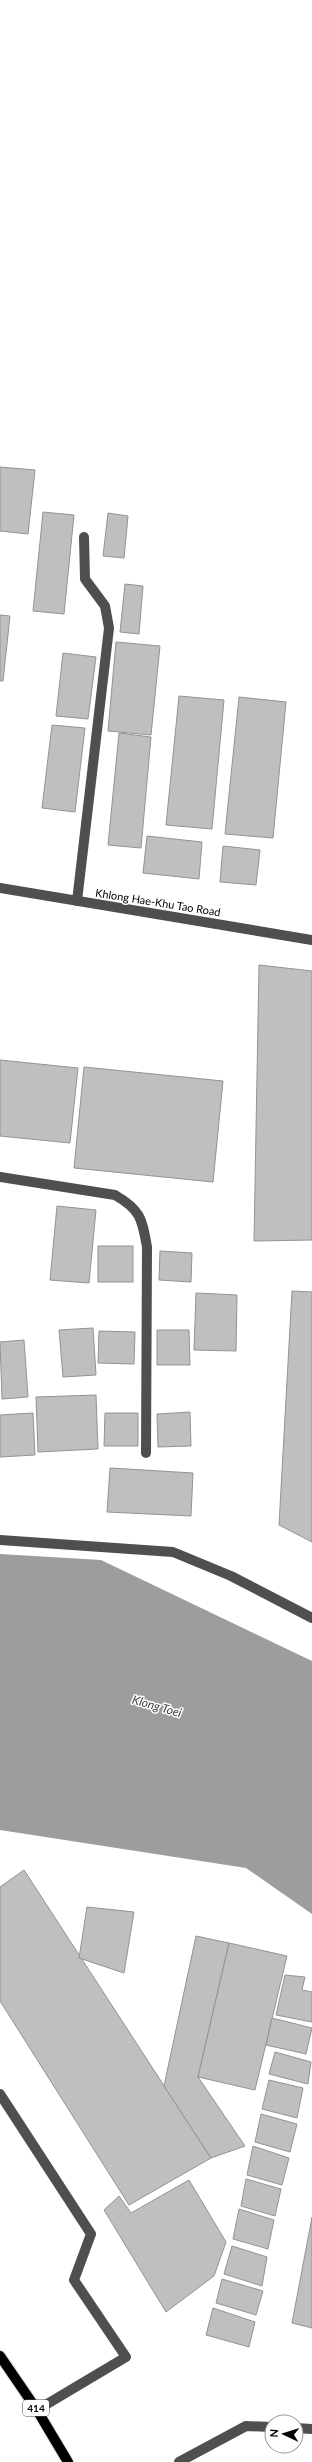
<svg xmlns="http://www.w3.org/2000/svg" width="312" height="2462" viewBox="0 0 312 2462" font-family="Lato,sans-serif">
<rect width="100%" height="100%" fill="#fff"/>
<polygon fill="#9d9d9d" points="0,1554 101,1560 312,1661 312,1914 246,1868 0,1830"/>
<g fill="#bfbfbf" stroke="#939393">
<polygon points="0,467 35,470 28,534 0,531"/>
<polygon points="43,512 74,515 64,614 33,611"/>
<polygon points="108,513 128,516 124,558 103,556"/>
<polygon points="125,584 143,586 139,634 120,632"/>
<polygon points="0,615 10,616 3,681 0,681"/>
<polygon points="116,642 160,646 151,735 108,731"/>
<polygon points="63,653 96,657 88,719 56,716"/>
<polygon points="179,696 224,700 212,829 166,825"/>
<polygon points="239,697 286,702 273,838 225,834"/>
<polygon points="52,725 85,728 75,812 42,808"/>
<polygon points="119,733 151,737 141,848 108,845"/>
<polygon points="147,836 202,842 199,879 143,873"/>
<polygon points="223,846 260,850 256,885 220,882"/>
<polygon points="259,965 312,971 312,1240 254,1241"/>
<polygon points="0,1060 78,1068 70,1143 0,1136"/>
<polygon points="84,1067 223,1081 213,1182 74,1168"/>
<polygon points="57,1206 96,1210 89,1283 50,1280"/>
<rect x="98" y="1246" width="35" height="36"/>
<polygon points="160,1251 192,1253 191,1282 159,1280"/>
<polygon points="292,1291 312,1292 312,1542 279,1525"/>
<polygon points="196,1293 237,1295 236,1351 194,1350"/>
<polygon points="93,1328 96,1375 63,1377 59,1330"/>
<polygon points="157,1330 189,1330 190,1365 157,1365"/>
<polygon points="99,1331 135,1332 134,1364 98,1363"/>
<polygon points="24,1340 28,1397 2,1399 0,1342"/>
<polygon points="96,1395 98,1449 38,1452 36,1397"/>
<polygon points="190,1412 191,1446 158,1447 157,1414"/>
<polygon points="33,1413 35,1455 0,1457 0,1415"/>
<polygon points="105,1413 138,1413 138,1446 104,1446"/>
<polygon points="110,1468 193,1473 191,1516 107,1512"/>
<polygon points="24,1870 211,2158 129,2205 0,2001 0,1887"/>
<polygon points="87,1907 134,1912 124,1973 79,1958"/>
<polygon points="196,1936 229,1943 198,2077 245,2146 211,2158 164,2086"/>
<polygon points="229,1943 287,1956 255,2090 198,2077"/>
<polygon points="285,1975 305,1977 302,1990 312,1992 312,2022 276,2015"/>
<polygon points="272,2018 312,2028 306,2054 266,2045"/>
<polygon points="275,2052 311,2062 308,2084 269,2074"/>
<polygon points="269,2080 303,2088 297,2118 262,2109"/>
<polygon points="261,2114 297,2124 290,2152 255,2142"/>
<polygon points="253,2146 289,2158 282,2185 247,2175"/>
<polygon points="246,2179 281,2189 275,2216 241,2206"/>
<polygon points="189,2180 226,2242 214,2276 166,2312 104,2210 119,2196 131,2213"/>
<polygon points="239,2209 274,2220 268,2249 233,2239"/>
<polygon points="312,2217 312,2328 292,2323"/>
<polygon points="232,2246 267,2257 262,2286 224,2274"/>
<polygon points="222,2279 263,2291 256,2315 216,2303"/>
<polygon points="213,2308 255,2322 249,2347 206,2335"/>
</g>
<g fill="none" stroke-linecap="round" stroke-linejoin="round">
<g stroke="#dbdbdb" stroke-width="12">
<polyline id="major" points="0,2356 37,2410 68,2462"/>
</g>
<g stroke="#4f4f4f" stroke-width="10">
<polyline points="0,888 312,940"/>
<polyline points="77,901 109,628 105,606 85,579 84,537"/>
<path d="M0,1177L115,1195C141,1210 142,1219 147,1247L146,1453"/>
<polyline points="0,1540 173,1552 231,1576 312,1618"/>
<polyline points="0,2094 91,2234 74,2280 126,2357 37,2410"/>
<polyline points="296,2428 312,2429"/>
<polyline points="179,2462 246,2426 272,2427"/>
</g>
<use href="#major" stroke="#000" stroke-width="10"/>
</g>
<g text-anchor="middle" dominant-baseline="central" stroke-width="3" stroke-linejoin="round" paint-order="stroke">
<rect fill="#fff" stroke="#4c4c4c" stroke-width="1" x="23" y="2400" width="26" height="16" rx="3"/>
<g font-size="10" font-weight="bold" fill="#000">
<text x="36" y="2408">414</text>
</g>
<g font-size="11" fill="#000" stroke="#fff">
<text transform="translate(158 902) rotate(9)">Khlong Hae-Khu Tao Road</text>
</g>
<g font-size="12" font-style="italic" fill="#3e3e3e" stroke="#fff">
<text transform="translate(157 1706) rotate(16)">Klong Toei</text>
</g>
</g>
<g transform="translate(284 2434) rotate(274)"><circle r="19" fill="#ffffff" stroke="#999999"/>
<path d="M0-3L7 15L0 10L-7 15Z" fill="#000000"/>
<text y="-6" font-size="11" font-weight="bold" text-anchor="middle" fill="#000000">N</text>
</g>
</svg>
